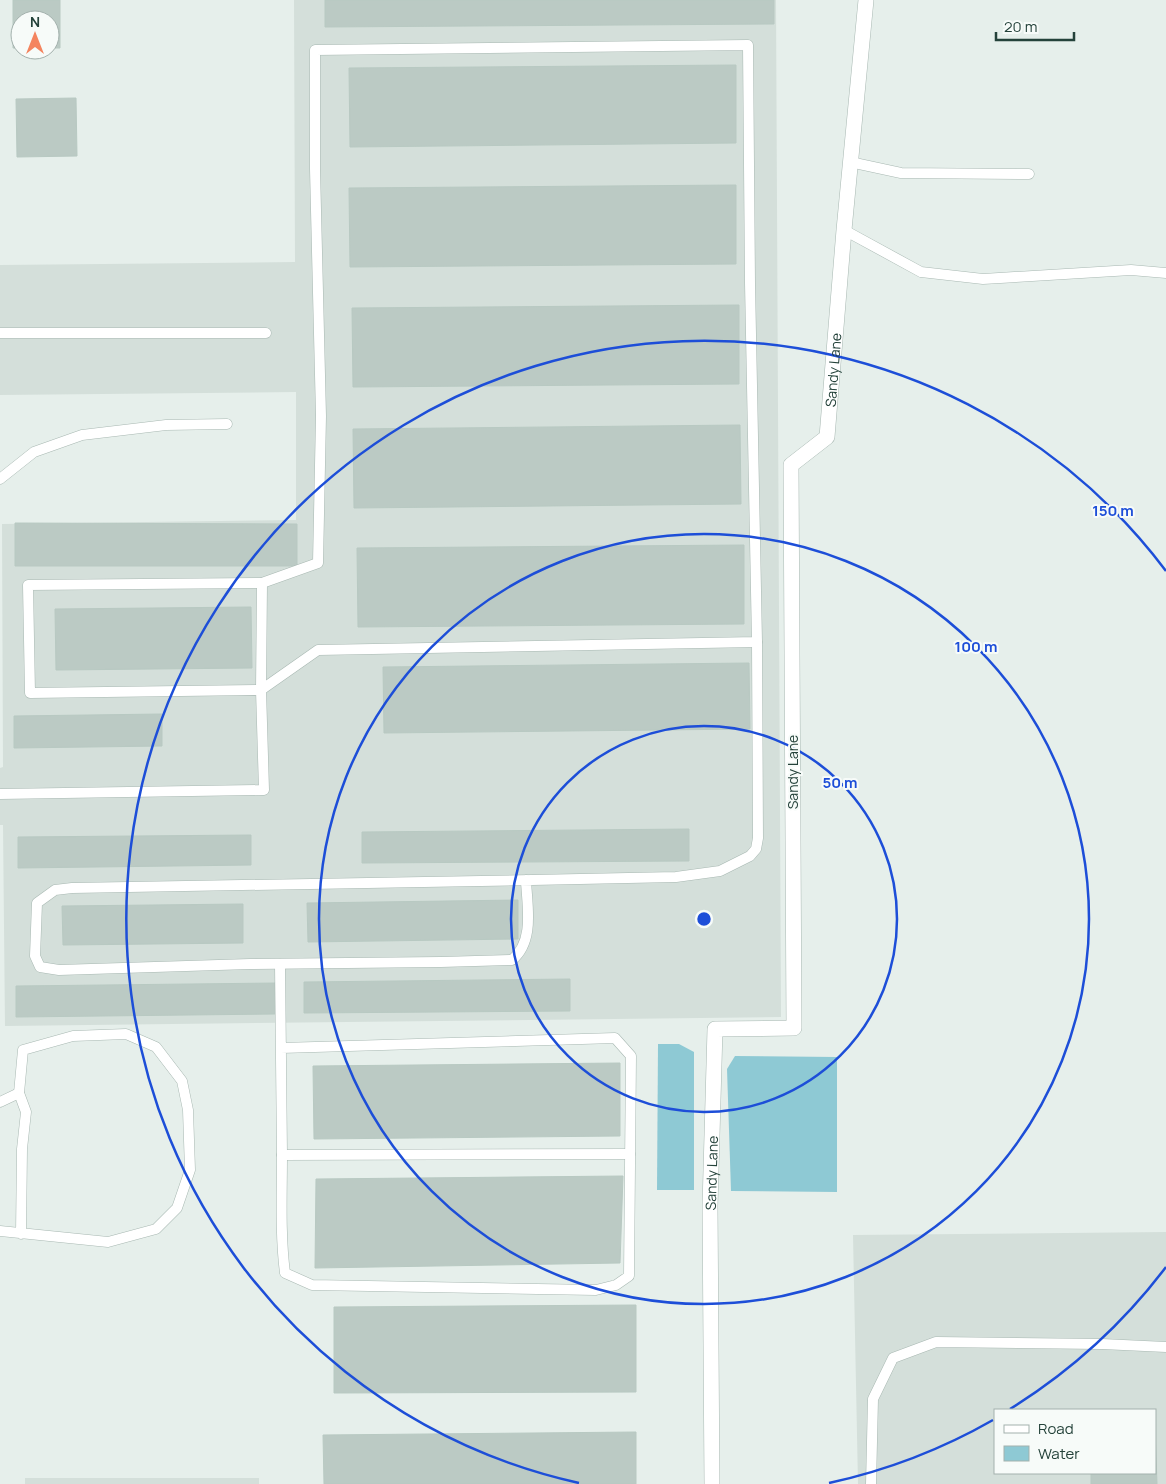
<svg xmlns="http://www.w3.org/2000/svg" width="1166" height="1484" viewBox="0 0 1166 1484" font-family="Manrope,sans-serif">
<rect width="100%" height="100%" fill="#e6efeb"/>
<g fill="#d4dfda" fill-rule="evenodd">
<polygon points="294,0 776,0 781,1017 5,1026 3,825 0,825 0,768 3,767 2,524 296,520 296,392 0,395 0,265 295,262"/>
<path d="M1166,1232V1484H858L853,1235ZM995,1410H1155V1473H995Z"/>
<rect x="25" y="1478" width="234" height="6"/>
</g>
<g fill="#8ec9d4">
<polygon points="658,1044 679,1044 694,1052 694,1190 657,1190"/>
<polygon points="735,1056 837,1057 837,1192 731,1191 727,1069"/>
</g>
<g fill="#bbcac4" stroke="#b8c9c2">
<polygon points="13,0 60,0 60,48 50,48 50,20 20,20 20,48 13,48"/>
<polygon points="325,0 774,0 774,24 325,27"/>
<polygon points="736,65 736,143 350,147 349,68"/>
<polygon points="76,98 77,156 17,157 16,99"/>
<polygon points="736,185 736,264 350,267 349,188"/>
<polygon points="739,305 739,384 353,387 352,308"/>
<polygon points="740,425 741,504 354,508 353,429"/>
<polygon points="15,523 297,524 297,566 15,566"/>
<polygon points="744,545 744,624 358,627 357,548"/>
<polygon points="251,607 252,668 56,670 55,609"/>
<polygon points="749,663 750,729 384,733 383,667"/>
<polygon points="162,714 162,746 14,748 14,716"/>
<polygon points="689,829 689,861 362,863 362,832"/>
<polygon points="251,835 251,865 18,868 18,837"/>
<polygon points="518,900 518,939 308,942 307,903"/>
<polygon points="243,904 243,943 63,945 62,906"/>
<polygon points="570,979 570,1011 304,1013 304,982"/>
<polygon points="277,983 275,1014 16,1017 16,986"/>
<polygon points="620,1063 620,1136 314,1139 313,1066"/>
<polygon points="623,1176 620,1263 315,1268 316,1179"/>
<polygon points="636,1305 636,1392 334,1393 334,1307"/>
<polygon points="1155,1429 1157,1484 1091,1484 1091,1473 1155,1473"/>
<polygon points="636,1432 636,1484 324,1484 323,1435"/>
</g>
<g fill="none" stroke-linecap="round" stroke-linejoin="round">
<g stroke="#a8b8b2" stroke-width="11">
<g id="lane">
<polyline points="850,162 901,173 1029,174"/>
<polyline points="844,230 921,272 983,279 1131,270 1166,273"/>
<polyline points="0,333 266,333"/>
<polyline points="0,479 34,452 82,435 166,425 227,424"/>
<polyline points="261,690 262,583"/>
<polyline points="0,794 264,790 261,690 30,693 28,585 262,583 318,563 321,416 315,169 315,50 748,45 750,283 757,642 318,650 261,690"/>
<path d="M526,880C527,906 535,941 512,960L441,962L250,964L59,970L40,967L35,956L37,903L55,890L72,888L481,881L676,877L720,871L750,856L756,849L758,838L757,642"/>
<path d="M280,964C281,1028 281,1091 282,1155C282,1194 280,1234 285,1273L312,1285L596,1290L616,1285L629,1276L631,1056L615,1038L281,1048"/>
<polyline points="0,1102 19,1093"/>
<polyline points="282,1155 630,1154"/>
<polyline points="0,1231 108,1242 156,1229 177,1208 190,1170 188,1110 182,1081 156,1047 126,1034 73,1036 23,1050 19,1093 26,1112 22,1149 21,1234"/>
<polyline points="871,1484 873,1399 893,1358 936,1342 1102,1344 1166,1347"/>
</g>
</g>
<g stroke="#a8b8b2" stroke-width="16">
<g id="street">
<path id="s1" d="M712,1484L710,1206L715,1029L794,1028L791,465L827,437L844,230L866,0"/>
</g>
</g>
<use href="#lane" stroke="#fff" stroke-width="10"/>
<use href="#street" stroke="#fff" stroke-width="15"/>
</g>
<g fill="none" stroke="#1d4ed8" stroke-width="2.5">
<circle cx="704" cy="919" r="193"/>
<circle cx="704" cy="919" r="385"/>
<path d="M1166 1267A578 578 0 0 1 1010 1409M993 1420A578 578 0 0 1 829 1483M579 1483A578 578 0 1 1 1166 571"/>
</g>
<g text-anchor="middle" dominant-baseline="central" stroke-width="4" stroke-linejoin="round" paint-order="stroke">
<g font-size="14" fill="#24423a" stroke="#f7fbf9">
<text stroke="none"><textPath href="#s1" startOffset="1210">Sandy Lane</textPath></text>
<text transform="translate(792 772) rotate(-90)">Sandy Lane</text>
<text stroke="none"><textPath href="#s1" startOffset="311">Sandy Lane</textPath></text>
</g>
</g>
<circle cx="704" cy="919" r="8" fill="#1d4ed8" stroke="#f7fbf9" stroke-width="2.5"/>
<g font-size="15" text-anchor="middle" font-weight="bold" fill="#1d4ed8" stroke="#f7fbf9" stroke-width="4" stroke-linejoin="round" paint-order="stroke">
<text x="1113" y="516">150 m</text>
<text x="976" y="652">100 m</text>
<text x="840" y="788">50 m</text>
</g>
<rect x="994" y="1409" width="162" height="65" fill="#f7fbf9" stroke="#a3b1ad"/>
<rect x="1004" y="1425" width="25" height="8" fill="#ffffff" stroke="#a3b1ad"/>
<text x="1038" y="1434" font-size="15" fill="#24423a">Road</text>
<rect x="1004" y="1446" width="25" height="15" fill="#8ec9d4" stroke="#a3b1ad"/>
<text x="1038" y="1459" font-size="15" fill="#24423a">Water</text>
<g transform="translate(35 35)"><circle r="24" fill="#f7fbf9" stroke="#a3b1ad"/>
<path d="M0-4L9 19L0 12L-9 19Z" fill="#f4845f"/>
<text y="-8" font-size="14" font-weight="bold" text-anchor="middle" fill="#24423a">N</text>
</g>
<path d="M996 32v8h78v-8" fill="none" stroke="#24423a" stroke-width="2.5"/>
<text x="1004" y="32" font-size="15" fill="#24423a" stroke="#f7fbf9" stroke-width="4" paint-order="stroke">20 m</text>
</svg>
